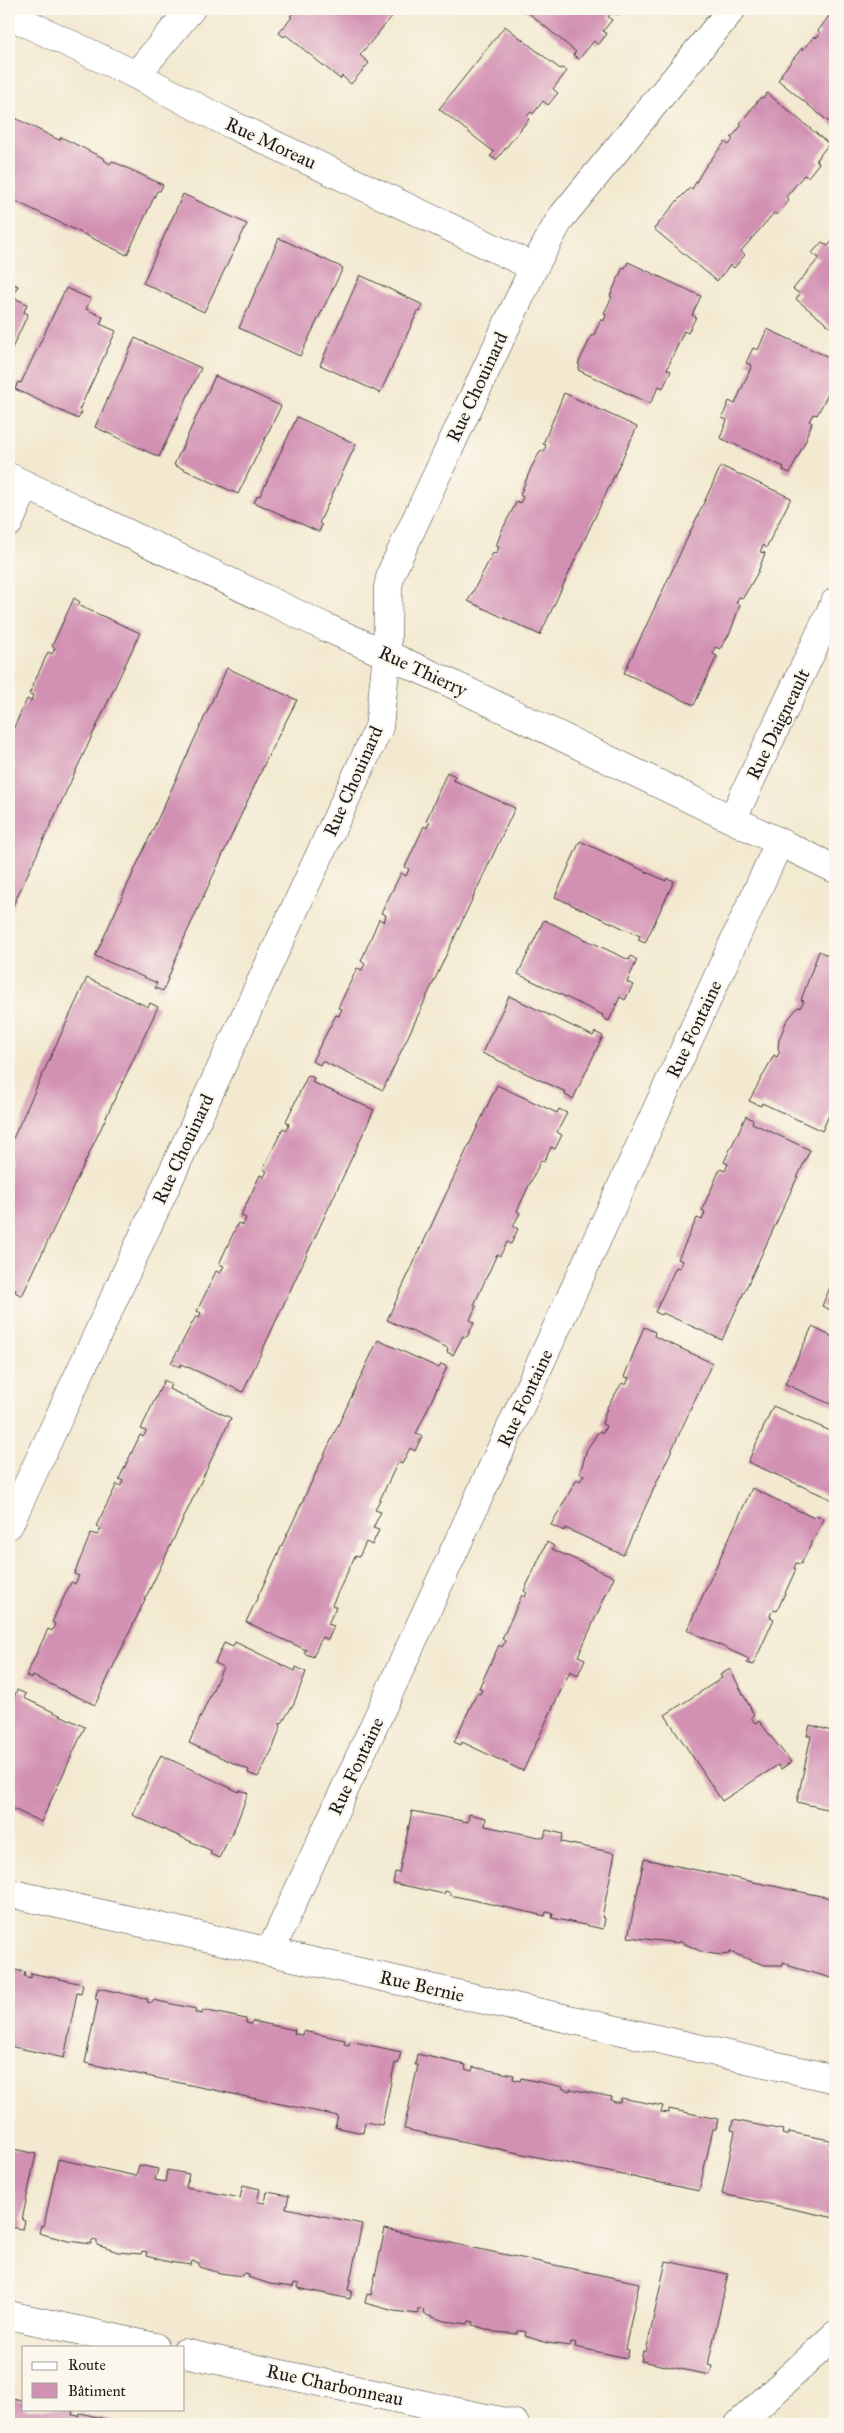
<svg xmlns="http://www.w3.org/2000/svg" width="844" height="2433" viewBox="0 0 844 2433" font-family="'IM FELL Great Primer',serif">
<rect width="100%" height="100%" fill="#fbf7ec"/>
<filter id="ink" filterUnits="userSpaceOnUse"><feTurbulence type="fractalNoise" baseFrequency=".02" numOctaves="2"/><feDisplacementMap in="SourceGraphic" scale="10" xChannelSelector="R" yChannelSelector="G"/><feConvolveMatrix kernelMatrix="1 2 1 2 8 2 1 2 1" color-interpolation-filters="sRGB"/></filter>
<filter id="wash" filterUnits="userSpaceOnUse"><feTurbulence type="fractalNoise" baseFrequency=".0096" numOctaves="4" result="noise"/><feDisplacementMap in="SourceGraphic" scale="20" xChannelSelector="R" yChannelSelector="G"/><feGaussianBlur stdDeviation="1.12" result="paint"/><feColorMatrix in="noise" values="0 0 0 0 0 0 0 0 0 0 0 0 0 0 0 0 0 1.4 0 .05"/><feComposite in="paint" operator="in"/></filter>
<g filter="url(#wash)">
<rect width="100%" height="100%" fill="#f3e9d0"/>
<g id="blocks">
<g fill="#d290b2">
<polygon points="298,9 398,9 360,55 369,63 351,84 342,76 340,79 286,35 284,37 279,33 292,17 290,16"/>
<polygon points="526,9 623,9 618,15 613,11 608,17 612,20 603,31 607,34 598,45 594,41 579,59 573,55 576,52 525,10"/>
<polygon points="834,9 835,9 835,127 778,80 782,75 781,74 802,48 803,50 814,36 816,38 818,36 820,33 818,31"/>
<polygon points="505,26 560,69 562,68 567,71 553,89 558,93 548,105 543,101 533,114 531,112 526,117 529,119 496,160 490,156 494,152 439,109"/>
<polygon points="767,93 829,144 816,160 819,163 808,177 804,175 786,197 789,200 777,215 774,213 741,251 745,255 734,268 730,265 717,281 654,229 678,200 690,188 692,189 705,167 725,142 729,145 733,139 731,138 742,125 740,123 761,97 763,98"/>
<polygon points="9,115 57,139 60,140 61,137 105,159 104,160 110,164 112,161 163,185 160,191 157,191 127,255 9,198"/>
<polygon points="183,194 247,224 204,312 143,283"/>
<polygon points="279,238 343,268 300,356 239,328"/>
<polygon points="835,238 835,331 796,299 800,294 793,289 819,258 812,253 822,242 828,246"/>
<polygon points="628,262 701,296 692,315 696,317 688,333 684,331 667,369 671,371 663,388 659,386 650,404 578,370 580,365 578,364 592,335 594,335 601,319 604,321 605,318 606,314 604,313 612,297 610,296 623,267 625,268"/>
<polygon points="360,275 423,305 420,312 418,311 380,393 320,365"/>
<polygon points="9,282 18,286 12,297 27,304 24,312 28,314 9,355"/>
<polygon points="66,288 91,299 86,309 103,317 100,324 116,331 79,410 82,412 78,419 15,389 18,382 21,383"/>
<polygon points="767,329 835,360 835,381 817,415 813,414 812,416 809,421 812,423 806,437 807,438 790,473 783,470 784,467 720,438 727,420 722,418 729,401 735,404 752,365 746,363 753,348 758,350"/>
<polygon points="135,338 201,368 159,457 95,427"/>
<polygon points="215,376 281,406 238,494 174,465"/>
<polygon points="564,393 637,427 540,635 468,601 493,553 496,554 499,547 496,546 503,528 517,501 520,503 523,497 520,495 531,468 541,450 544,452 546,445 543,444"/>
<polygon points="297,417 356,444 319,523 322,525 319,532 254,502 258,495 260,496"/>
<polygon points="721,466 791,498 766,548 763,545 760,552 765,553 758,572 743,598 739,597 736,603 740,605 730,633 720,649 715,647 713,654 717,656 694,705 624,673"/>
<polygon points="74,598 80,602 78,605 140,633 9,914 9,749 12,741 9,738 27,699 31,701 33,695 29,694 48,652 52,654 55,648 52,646"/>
<polygon points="227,668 297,700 271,750 183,941 163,991 155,988 157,983 95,956"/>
<polygon points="447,772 455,776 453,780 515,808 383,1090 322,1061 320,1065 312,1061 336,1015 339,1016 340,1013 342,1009 338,1008 357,968 362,970 365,964 361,961 379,919 384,922 386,915 381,913 401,873 406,876 409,869 405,867 424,826 427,828 428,825 430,822 426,821"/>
<polygon points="580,841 666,881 667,878 674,881 645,943 638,940 640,936 555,897"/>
<polygon points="544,920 629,960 631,956 637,960 627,982 633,985 625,1000 620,997 609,1021 602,1017 603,1015 518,974"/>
<polygon points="819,951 831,957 829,959 835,962 835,1102 822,1131 762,1103 761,1106 749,1101 774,1055 777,1057 780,1051 778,1049 779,1040 786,1022 798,1007 800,1008 804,1001 801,1000"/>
<polygon points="87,978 148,1007 150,1003 158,1007 22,1296 15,1292 16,1289 9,1285 9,1147"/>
<polygon points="509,996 593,1036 595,1032 603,1036 573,1099 565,1095 566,1092 482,1053"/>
<polygon points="308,1075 314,1078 312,1082 374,1110 243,1392 181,1364 180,1367 171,1363 196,1316 199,1318 201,1313 197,1311 216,1271 220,1273 224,1266 219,1264 238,1223 243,1225 246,1218 241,1215 260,1175 264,1177 267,1171 263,1169 283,1128 287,1130 289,1124 286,1121"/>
<polygon points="497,1085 557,1113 559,1109 567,1113 557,1132 562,1135 555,1149 551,1147 544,1162 541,1160 517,1211 520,1213 513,1226 518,1229 511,1244 507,1242 500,1256 497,1254 474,1305 476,1306 470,1320 474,1323 467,1337 463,1336 453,1355 447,1352 448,1348 387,1320"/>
<polygon points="746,1116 753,1120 752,1123 810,1150 722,1340 663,1313 662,1315 655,1312 676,1267 680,1268 683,1261 678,1259 697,1218 702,1220 705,1212 702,1210 720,1169 725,1171 728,1164 724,1162"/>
<polygon points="835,1276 835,1312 822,1306"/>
<polygon points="644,1327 655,1332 654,1336 712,1363 623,1555 565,1528 564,1531 551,1525 577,1479 580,1481 584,1475 580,1473 587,1449 599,1431 603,1433 606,1426 602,1424 607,1407 622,1383 626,1385 629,1378 624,1377"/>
<polygon points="812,1327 835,1338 835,1406 785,1384"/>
<polygon points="378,1340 439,1368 441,1364 447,1367 416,1434 422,1436 415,1451 410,1448 402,1464 398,1462 375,1510 381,1512 373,1528 379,1530 372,1545 366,1542 359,1557 355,1556 332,1605 336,1607 328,1624 334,1626 328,1640 322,1637 313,1657 304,1653 306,1650 246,1622"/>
<polygon points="164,1380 171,1384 169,1389 231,1418 95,1705 33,1676 32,1679 26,1676 48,1629 52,1631 55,1624 52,1622 71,1582 75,1584 79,1576 74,1574 91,1533 97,1535 101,1529 96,1526 117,1484 121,1486 123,1481 119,1479 140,1435 143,1437 145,1434 146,1431 141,1429"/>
<polygon points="773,1406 835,1433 835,1507 833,1506 835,1501 748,1462"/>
<polygon points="752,1488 814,1518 816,1515 824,1519 801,1564 796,1563 794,1569 796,1569 777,1611 774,1610 771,1613 770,1617 774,1619 753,1665 747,1663 749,1659 687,1630"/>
<polygon points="547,1542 554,1546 552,1549 614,1577 578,1656 585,1659 578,1675 570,1671 523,1771 462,1742 461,1745 454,1742 477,1693 480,1694 482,1690 479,1688 499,1645 502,1647 504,1644 505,1641 502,1639 522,1595 525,1597 527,1593 524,1591"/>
<polygon points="235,1642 295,1671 296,1667 306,1672 294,1703 282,1723 279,1724 281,1726 273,1748 258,1777 248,1773 249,1770 189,1743 223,1667 215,1663 224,1643 233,1647"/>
<polygon points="730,1669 754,1715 751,1717 755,1723 759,1721 791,1762 781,1769 778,1765 722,1801 665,1715 722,1678 720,1675"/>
<polygon points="17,1690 26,1694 24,1698 85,1727 41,1822 9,1807 9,1710"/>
<polygon points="810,1725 835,1732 835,1811 797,1802 811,1736 807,1736"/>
<polygon points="161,1755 239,1792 240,1790 248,1793 236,1825 219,1858 210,1854 212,1851 132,1815"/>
<polygon points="412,1811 468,1822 469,1814 486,1818 485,1826 544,1838 546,1830 563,1834 561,1842 615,1853 602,1917 605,1918 603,1929 552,1918 553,1913 546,1912 545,1916 450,1895 450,1892 448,1892 445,1891 444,1894 393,1883 395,1872 399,1873"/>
<polygon points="644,1859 835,1899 835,1979 789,1966 789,1964 783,1962 783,1965 764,1965 730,1952 729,1954 720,1955 702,1952 679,1941 679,1943 628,1937"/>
<polygon points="9,1969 25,1972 24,1976 31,1978 31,1973 83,1984 81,1994 77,1993 64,2058 9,2046"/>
<polygon points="98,1988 148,1999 147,2002 152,2003 153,2000 196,2009 195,2013 199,2013 202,2014 203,2010 246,2019 246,2023 251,2024 252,2021 295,2030 294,2034 297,2034 302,2035 303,2031 345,2040 344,2044 349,2045 350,2041 401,2052 398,2064 395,2063 382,2125 365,2122 363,2133 335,2127 338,2116 85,2063 98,2000 95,1999"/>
<polygon points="417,2054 466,2065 465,2069 472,2071 473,2067 514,2075 513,2079 520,2081 521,2078 563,2087 563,2089 570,2091 570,2089 612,2097 611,2100 615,2102 620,2102 621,2098 663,2106 661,2112 669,2113 669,2109 718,2119 716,2129 713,2129 699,2191 404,2129 418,2065 415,2065"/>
<polygon points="733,2120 783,2130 782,2134 785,2135 789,2135 789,2132 830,2140 829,2144 835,2145 835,2218 722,2194 735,2131 731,2130"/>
<polygon points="9,2148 36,2154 22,2220 25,2221 23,2229 9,2227"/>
<polygon points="58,2159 136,2176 139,2165 158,2169 155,2180 165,2182 167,2170 189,2174 186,2187 240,2198 243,2185 260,2189 257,2202 265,2203 267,2192 289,2196 286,2208 362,2224 348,2290 352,2291 350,2299 298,2288 299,2284 294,2283 293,2287 270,2284 248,2277 249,2274 244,2273 243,2276 220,2273 199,2267 199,2263 196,2262 192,2261 191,2265 169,2262 146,2256 147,2252 142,2251 141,2254 118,2252 97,2245 97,2241 92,2240 91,2244 68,2241 39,2233 41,2225 44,2226"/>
<polygon points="385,2229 639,2283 625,2349 629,2350 627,2358 575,2347 576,2343 573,2342 571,2342 570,2346 547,2343 525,2336 526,2332 523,2331 518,2331 517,2334 495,2332 473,2325 474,2322 469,2321 468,2324 445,2321 423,2314 424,2310 418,2309 418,2314 394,2311 365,2303 367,2294 371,2295"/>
<polygon points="666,2261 728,2274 708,2365 712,2366 710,2375 641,2361 643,2351 646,2352"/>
<polygon points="9,2398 22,2401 24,2409 64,2409 73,2411 72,2415 79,2416 80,2413 127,2424 9,2424"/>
</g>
</g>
</g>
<g filter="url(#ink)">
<use href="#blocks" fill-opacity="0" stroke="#3c3b37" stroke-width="1"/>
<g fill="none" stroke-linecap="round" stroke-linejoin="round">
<g stroke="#3c3b37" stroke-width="29">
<g id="minor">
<polyline points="9,15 136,75 224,121 534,267"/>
<polyline points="136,75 191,9"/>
<polyline points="9,477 325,627 446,681 835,869"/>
<polyline points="9,523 26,485"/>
<polyline points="733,818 835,602"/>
<polyline points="9,1525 379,727 387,654 388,587 391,573 534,267 560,219 732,9"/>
<polyline points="9,1893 835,2079"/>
<polyline points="270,1952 779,843"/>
<polyline points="9,2315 155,2347"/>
<polyline points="184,2353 515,2424"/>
<polyline points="739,2424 835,2335"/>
</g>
</g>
<use href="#minor" stroke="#fff" stroke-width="28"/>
</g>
</g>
<g text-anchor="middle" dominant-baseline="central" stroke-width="4.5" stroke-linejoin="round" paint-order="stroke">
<g font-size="19" fill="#1c1c1c" stroke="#fbf7ec">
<text transform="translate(271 143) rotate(25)">Rue Moreau</text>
<text transform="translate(477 387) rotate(-65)">Rue Chouinard</text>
<text transform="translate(423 671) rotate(25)">Rue Thierry</text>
<text transform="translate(778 724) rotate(-64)">Rue Daigneault</text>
<text transform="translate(353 781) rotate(-66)">Rue Chouinard</text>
<text transform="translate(694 1029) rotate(-65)">Rue Fontaine</text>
<text transform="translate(183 1149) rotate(-65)">Rue Chouinard</text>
<text transform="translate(525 1398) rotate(-65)">Rue Fontaine</text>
<text transform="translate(356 1766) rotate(-65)">Rue Fontaine</text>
<text transform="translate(422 1986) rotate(13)">Rue Bernie</text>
<text transform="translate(335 2385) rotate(12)">Rue Charbonneau</text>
</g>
</g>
<rect width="844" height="2433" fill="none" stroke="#fbf7ec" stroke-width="30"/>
<rect x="22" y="2346" width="162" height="65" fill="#fbf7ec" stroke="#a29f99"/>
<rect x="32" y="2362" width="25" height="8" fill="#ffffff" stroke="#a29f99"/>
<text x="68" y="2370" font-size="15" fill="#1c1c1c">Route</text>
<rect x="32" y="2383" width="25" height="15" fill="#d290b2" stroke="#a29f99"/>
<text x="68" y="2396" font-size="15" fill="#1c1c1c">Bâtiment</text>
</svg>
